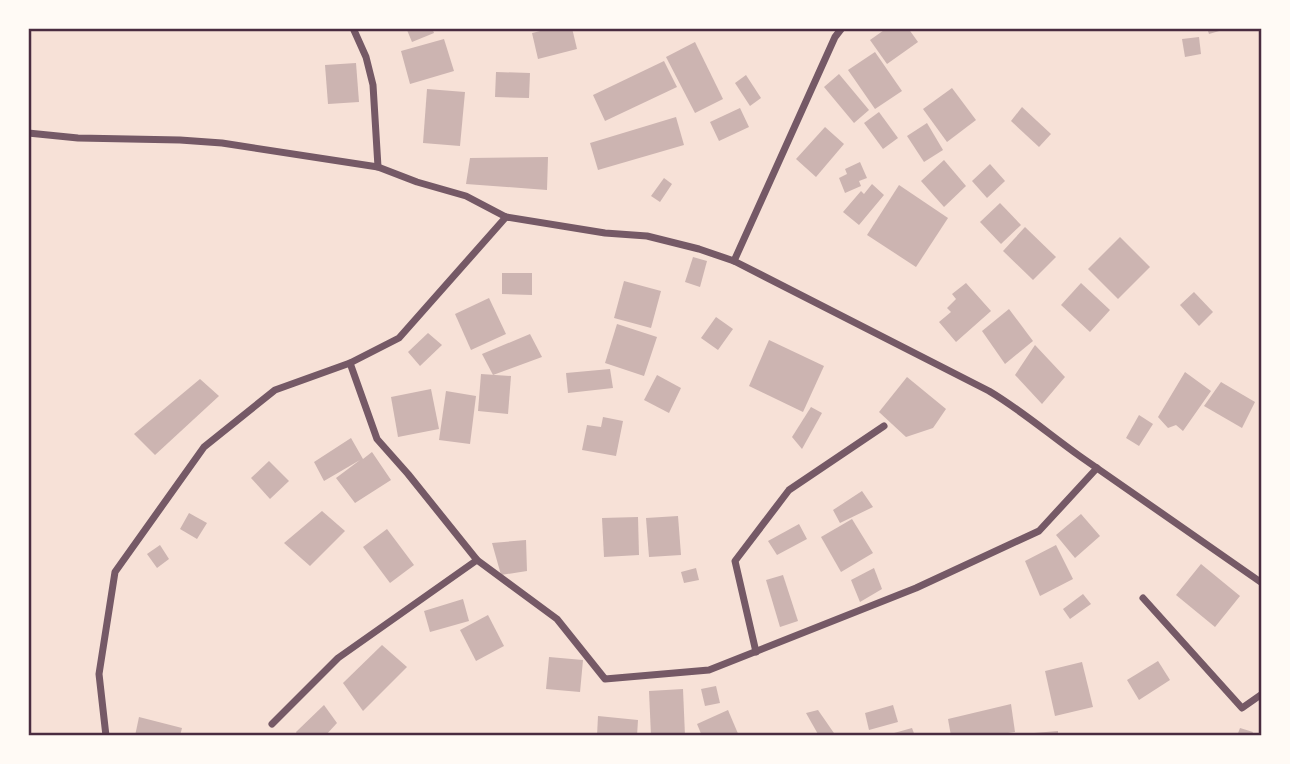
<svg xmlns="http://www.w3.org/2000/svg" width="1290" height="764" viewBox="0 0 1290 764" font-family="Bitter,serif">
<rect width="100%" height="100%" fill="#f7e1d7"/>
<g fill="#ccb4b1">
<polygon points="413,28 432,28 434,33 412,42 407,30"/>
<polygon points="553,28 572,28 577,49 538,59 532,33"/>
<polygon points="887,28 908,28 918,42 887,64 870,40"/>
<polygon points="1207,28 1226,28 1226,29 1209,34"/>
<polygon points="1199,37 1201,54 1185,57 1182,39"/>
<polygon points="444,39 454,71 410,84 401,51"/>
<polygon points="695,42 723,99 695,113 666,57"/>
<polygon points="875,52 902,91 875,109 848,70"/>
<polygon points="664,61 677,87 605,121 593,95"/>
<polygon points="356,63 359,102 328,104 325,65"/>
<polygon points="496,72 530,73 529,98 495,97"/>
<polygon points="839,74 869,110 854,123 824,87"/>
<polygon points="746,75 761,98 750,106 735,83"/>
<polygon points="952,88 976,120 947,142 923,109"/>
<polygon points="427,89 465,92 460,146 423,143"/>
<polygon points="1022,107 1051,134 1039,147 1011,121"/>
<polygon points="740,108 749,127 719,141 710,122"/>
<polygon points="879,112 898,138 883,149 864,123"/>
<polygon points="676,117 684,145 598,170 590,143"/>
<polygon points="927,123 943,150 924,162 907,136"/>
<polygon points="825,127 844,144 816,177 796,159"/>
<polygon points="548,157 547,190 466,184 470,158"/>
<polygon points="944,160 966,186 944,207 921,181"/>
<polygon points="860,162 867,178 859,181 861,186 845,193 839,178 847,174 845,169"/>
<polygon points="990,164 1005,181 987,198 972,181"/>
<polygon points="664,178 672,184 660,202 651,196"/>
<polygon points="872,184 884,195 859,225 843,212 861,191 864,194"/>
<polygon points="899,185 948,218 916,267 867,235"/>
<polygon points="1000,203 1021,225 1001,244 980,222"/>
<polygon points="1025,227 1056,257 1033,280 1003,251"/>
<polygon points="1120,237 1150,267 1118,299 1088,269"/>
<polygon points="693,257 707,261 700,287 685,282"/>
<polygon points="502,273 532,273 532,295 502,294"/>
<polygon points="624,281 661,291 651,328 614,318"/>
<polygon points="966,283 991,311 956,342 939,322 951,312 947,308 956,299 952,294"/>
<polygon points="1081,283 1110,310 1090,332 1061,305"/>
<polygon points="1194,292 1213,312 1199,326 1180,305"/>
<polygon points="489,298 506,334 471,350 455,314"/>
<polygon points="1009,309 1033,341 1005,364 982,331"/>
<polygon points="716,317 733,329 718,350 701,338"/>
<polygon points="617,324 657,337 644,376 605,363"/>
<polygon points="428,333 442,345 420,366 408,352"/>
<polygon points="530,334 542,357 493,375 482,354"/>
<polygon points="769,340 824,366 803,412 749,386"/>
<polygon points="1035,345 1065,377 1042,404 1015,375"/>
<polygon points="610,369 613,388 568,393 566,373"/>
<polygon points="1185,372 1211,391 1183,431 1176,425 1168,428 1158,417"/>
<polygon points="481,374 511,376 508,414 478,411"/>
<polygon points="657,375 681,388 669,413 644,400"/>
<polygon points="907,377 946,409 933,428 906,437 879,412"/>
<polygon points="200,379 219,396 155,455 134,434"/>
<polygon points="1221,382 1255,402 1242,428 1204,406"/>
<polygon points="431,389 439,429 398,437 391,397"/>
<polygon points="446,391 476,396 470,444 439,440"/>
<polygon points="811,407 822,413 802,449 792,437"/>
<polygon points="1139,415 1153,424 1139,446 1126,438"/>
<polygon points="603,417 623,421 616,456 582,450 587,425 601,427"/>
<polygon points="351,438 363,459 372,452 391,480 355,503 336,478 360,460 324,481 314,462"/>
<polygon points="269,461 289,481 270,499 251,478"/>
<polygon points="862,491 873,507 840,523 833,510"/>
<polygon points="322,511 345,531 310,566 284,543"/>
<polygon points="189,513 207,523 197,539 180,529"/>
<polygon points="1081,514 1100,536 1075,558 1056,535"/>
<polygon points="678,516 681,555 649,557 646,518"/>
<polygon points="638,517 639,555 604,557 602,518"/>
<polygon points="852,519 873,553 841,572 821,537"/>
<polygon points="799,524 807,539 777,555 768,541"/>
<polygon points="387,529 414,565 390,583 363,547"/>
<polygon points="526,540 527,571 501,575 492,543"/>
<polygon points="160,545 169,559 157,568 147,554"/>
<polygon points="1056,545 1073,579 1040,596 1025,561"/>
<polygon points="1201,564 1240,596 1215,627 1176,595"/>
<polygon points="696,568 699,580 684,583 681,572"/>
<polygon points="874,568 882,589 860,602 851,580"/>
<polygon points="783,575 798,621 780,627 766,580"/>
<polygon points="1083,594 1091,604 1070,619 1063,609"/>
<polygon points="463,599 469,621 430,632 424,611"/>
<polygon points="488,615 504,646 476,661 460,630"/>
<polygon points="382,645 407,667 363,711 343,683"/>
<polygon points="549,657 583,660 580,692 546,689"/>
<polygon points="1158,661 1170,680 1139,700 1127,680"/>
<polygon points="1082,662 1093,707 1055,716 1045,671"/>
<polygon points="716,686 720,703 705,706 701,689"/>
<polygon points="683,689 685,736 651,736 649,691"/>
<polygon points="1011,704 1015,732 987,736 951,736 948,719"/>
<polygon points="324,705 337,723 325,736 298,736 296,732"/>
<polygon points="893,705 898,722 869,730 865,713"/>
<polygon points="728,710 739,736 702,736 697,724"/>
<polygon points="818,710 836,736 819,736 806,713"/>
<polygon points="598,716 638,720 637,736 597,736"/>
<polygon points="139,717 182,728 180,736 135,736"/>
<polygon points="912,728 915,736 887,736 887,735"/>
<polygon points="1240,728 1253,732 1251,736 1237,736"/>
<polygon points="1058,731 1058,736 1022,736 1022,734"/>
</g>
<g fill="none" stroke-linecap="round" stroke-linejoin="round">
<g stroke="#755966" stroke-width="7">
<polyline points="353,28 366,57 373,85 378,167"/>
<path d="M28,133L78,138L180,140L222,143L378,167L417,182L466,196L506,217L605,233L647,236L699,249L734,261L989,391C1021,410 1050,435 1081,457C1141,499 1201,541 1262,583"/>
<polyline points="734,261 835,37 842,28"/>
<polyline points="350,363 377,439 408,474 477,560 557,619 605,679 709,670 916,588 1039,531 1097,468"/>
<polyline points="1143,598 1242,708 1262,694"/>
<polyline points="756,652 735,561 789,490 884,426"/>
<polyline points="272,724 338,658 477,560"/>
<polyline points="106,736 99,674 115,572 204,447 275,390 350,363 399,338 506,217"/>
</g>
</g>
<rect width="1290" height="764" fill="none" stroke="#fffaf5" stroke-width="60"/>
<rect x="30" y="30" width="1230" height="704" fill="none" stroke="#4a2c40" stroke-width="2.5"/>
</svg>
